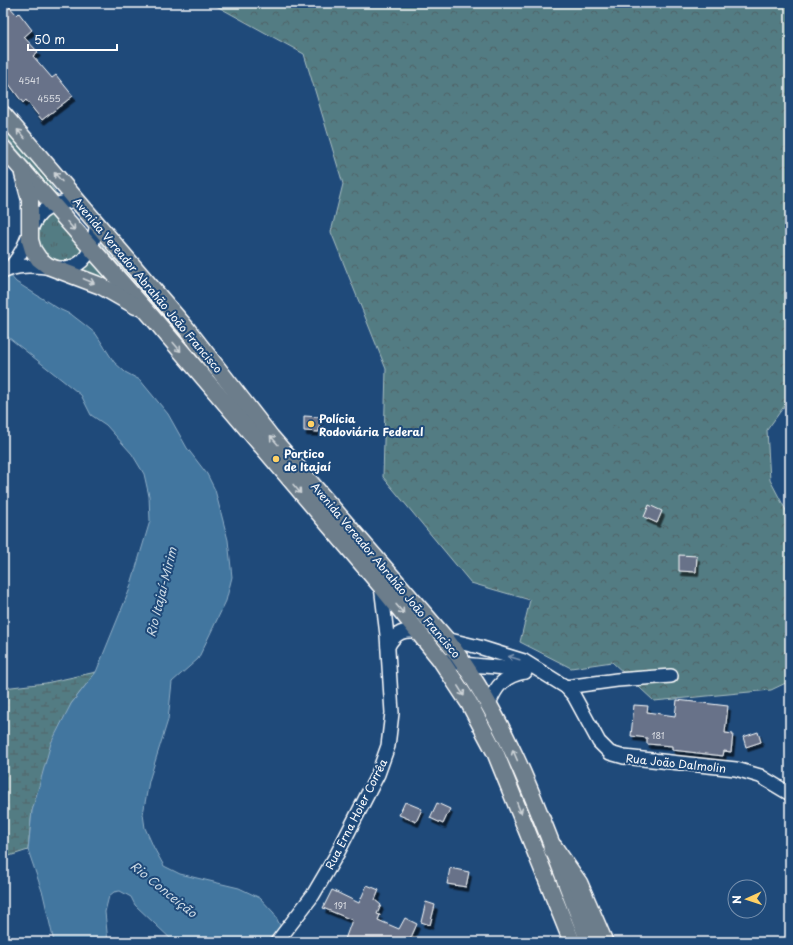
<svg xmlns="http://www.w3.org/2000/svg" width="793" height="945" viewBox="0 0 793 945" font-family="'Playpen Sans',sans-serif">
<defs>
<pattern id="grass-tufts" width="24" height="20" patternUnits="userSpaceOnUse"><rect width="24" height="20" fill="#537c83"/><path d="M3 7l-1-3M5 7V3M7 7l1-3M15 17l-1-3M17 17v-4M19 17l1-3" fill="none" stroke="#506468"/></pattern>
<pattern id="forest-crowns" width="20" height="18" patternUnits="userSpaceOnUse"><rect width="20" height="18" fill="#537c83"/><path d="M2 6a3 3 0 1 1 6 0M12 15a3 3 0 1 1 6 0" fill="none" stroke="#506468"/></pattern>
<pattern id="wetland-marsh" width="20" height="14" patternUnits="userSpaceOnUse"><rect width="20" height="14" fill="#537c83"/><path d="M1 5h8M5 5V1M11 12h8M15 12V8" fill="none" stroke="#506468"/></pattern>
<filter id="shadow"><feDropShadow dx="2.5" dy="4.5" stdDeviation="0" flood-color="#0009"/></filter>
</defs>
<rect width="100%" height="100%" fill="#1f4a7a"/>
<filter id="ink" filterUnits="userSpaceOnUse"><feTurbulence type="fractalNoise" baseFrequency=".025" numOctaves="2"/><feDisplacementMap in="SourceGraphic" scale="8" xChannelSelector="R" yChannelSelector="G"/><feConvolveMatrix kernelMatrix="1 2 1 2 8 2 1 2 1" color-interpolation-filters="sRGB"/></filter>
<g filter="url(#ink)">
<g fill="url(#grass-tufts)" stroke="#a9bec1">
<polygon points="3,126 37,161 46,178 60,199 3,133"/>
<path d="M50,212L85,248C82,252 78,257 74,259C54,267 32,247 39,227C41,221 46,217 50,212Z"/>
<polygon points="101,244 140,289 169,316 202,353 197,358"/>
<polygon points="93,258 112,282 76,270"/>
</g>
<polygon fill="url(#forest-crowns)" stroke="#a9bec1" points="211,3 790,3 790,398 767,430 770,480 790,518 790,681 771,690 654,701 612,662 571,668 520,642 530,600 471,583 383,477 386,369 331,232 343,184 304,54"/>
<polygon fill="url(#wetland-marsh)" stroke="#a9bec1" points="96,672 71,704 32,811 28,850 3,858 3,688 46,683"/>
<polygon fill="#42769f" stroke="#8eadc5" points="3,267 16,282 59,309 72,315 85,325 96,334 114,362 125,372 140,380 168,414 187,448 207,474 215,490 228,540 232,577 226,601 198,659 172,682 168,720 149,781 143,814 145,828 154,848 164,866 180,874 239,888 260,898 274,913 287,940 294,942 174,942 135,905 131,897 120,891 114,892 109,896 105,912 108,942 54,942 43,894 28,850 32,811 51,743 71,704 96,672 129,591 150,521 149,496 144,474 132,454 106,425 91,415 81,395 3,333"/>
<g fill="#687289" stroke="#fff" filter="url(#shadow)">
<polygon points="3,3 6,3 17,15 19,13 32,30 24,37 38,52 33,56 52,78 56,75 73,96 42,120 26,100 23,103 3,76"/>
<polygon points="304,416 320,417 319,432 304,431"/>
<polygon points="649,505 662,511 657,523 644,517"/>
<polygon points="679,555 697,556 696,572 679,571"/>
<polygon points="677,700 728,706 725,733 733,734 731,752 724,751 723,756 672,750 672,746 647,744 647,738 631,736 634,705 648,706 647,712 675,716"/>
<polygon points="758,732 761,742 746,747 743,737"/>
<polygon points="405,802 422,809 416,822 399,815"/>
<polygon points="437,803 450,809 443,824 430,818"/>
<polygon points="450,868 469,872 466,887 447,884"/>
<polygon points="367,885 379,890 375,900 381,905 377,914 380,915 378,920 399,929 405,918 417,924 409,942 344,942 352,920 323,908 332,890 359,903"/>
<polygon points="426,902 435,905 430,925 421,922"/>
</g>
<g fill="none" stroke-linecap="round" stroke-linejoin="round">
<g stroke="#fff" stroke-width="16">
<g id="minor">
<path d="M10,268C40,233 20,207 78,200"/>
<path d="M3,272C43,251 87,299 97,222"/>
<polyline points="446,639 479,647 524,661 566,687 574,696 599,742 610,753 624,757 736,769 760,776 790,794"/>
<path d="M388,646C396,632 404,629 420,632"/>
<path d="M440,659C467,668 497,664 525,672"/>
<polyline points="566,687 617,680 671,676"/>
<path d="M489,704C496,685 505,676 525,672"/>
<polyline points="277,942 313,895 337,854 378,774 388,746 392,713 387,635 381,586"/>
</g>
</g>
<g stroke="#fff" stroke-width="19">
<g id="major">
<path d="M3,114L187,329L271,437L446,639C515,729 548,838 589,942"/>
<polyline points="3,148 152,317 381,586 440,659 469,703 495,752 572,942"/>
<polyline points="23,174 30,200 30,240 33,250 39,259 48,266 101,286 136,306"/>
</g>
</g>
<g stroke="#fff" stroke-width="22">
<polyline id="highway" points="553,848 578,884 603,942"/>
</g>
<use href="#minor" stroke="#1f4a7a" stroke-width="13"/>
<use href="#major" stroke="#6c7d8b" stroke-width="16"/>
<use href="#highway" stroke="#6c7d8b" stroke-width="19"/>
</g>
<defs><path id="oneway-shaft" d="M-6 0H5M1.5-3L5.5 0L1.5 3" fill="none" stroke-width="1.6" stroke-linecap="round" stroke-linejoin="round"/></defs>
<g stroke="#ccd2d6">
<use href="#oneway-shaft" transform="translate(21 134) rotate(-131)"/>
<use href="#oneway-shaft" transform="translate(58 177) rotate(-131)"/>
<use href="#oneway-shaft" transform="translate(71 226) rotate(48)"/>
<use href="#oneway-shaft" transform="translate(89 281) rotate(23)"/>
<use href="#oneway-shaft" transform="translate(177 347) rotate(50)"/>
<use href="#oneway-shaft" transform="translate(274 440) rotate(-131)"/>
<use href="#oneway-shaft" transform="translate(297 489) rotate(50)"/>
<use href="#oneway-shaft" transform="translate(400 609) rotate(50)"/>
<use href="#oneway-shaft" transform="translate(461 691) rotate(58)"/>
<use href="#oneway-shaft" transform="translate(515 755) rotate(-113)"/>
<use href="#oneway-shaft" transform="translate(519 808) rotate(68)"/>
</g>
<use stroke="#7992af" href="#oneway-shaft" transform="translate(514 658) rotate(-163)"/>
</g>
<g fill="#ffd166" stroke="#1f4a7a" stroke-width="1.5">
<circle cx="311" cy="424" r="4"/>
<circle cx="276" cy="459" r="4"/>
</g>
<g text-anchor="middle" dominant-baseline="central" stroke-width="4" stroke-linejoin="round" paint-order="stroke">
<g font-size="9" fill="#d9dce2">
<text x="29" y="80">4541</text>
<text x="49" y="98">4555</text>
<text x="658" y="735">181</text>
<text x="340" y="905">191</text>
</g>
<g font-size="11" fill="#fff" stroke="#1f4a7a">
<text transform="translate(148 285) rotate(50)">Avenida Vereador Abrahão João Francisco</text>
<text transform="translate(386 570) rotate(50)">Avenida Vereador Abrahão João Francisco</text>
<text transform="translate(676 763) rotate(6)">Rua João Dalmolin</text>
<text transform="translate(356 814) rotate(-63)">Rua Erna Hoier Corrêa</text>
</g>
<g font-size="11" font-weight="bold" fill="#fff" stroke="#1f4a7a" text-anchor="start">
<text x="319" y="418">Polícia<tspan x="319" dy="13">Rodoviária Federal</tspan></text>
<text x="284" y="453">Portico<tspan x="284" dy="13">de Itajaí</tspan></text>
</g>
<g font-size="12" font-style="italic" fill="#d0dde7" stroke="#1f4a7a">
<text transform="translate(161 592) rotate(-76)">Rio Itajaí-Mirim</text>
<text transform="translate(164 889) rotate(39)">Rio Conceição</text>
</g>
</g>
<rect width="793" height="945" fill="none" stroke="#1f4a7a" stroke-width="16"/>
<rect x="8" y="8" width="777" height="929" fill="none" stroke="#fff" stroke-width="1.5" filter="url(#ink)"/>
<g transform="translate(747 899) rotate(267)"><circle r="19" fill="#1f4a7a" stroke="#7992af"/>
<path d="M0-3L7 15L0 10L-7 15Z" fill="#ffd166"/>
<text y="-6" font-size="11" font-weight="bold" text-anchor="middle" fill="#ffffff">N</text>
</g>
<path d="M28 44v6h89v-6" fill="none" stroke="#ffffff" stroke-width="2"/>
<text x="34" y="44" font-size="12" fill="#ffffff" stroke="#1f4a7a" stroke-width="3" paint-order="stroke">50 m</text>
</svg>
